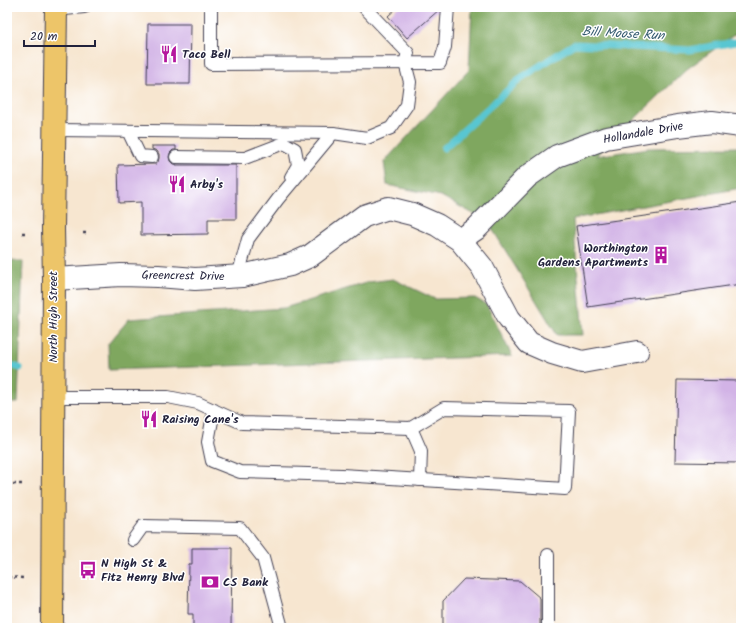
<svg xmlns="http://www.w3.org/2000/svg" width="748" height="635" viewBox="0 0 748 635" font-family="Kalam,sans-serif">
<rect width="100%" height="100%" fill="#fff"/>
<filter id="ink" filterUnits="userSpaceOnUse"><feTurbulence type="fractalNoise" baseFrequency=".025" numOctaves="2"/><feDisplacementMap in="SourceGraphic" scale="8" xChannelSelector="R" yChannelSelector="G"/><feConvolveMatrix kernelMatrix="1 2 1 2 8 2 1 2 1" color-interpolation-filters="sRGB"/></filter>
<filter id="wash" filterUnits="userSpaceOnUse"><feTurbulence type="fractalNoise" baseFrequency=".012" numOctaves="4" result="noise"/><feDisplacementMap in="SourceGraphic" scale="16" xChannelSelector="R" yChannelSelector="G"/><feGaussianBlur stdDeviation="0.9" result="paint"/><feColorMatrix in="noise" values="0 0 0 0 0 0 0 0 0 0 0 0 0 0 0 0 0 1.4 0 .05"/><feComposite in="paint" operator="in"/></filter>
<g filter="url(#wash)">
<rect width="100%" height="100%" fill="#f7e6d0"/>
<g fill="#7fa75e" stroke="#50644c">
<polygon points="472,7 741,7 741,30 687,69 596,156 649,148 741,147 741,188 573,219 583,335 557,335 488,222 441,196 387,185 384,162 469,70"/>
<polygon points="7,261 23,261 18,403 7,403"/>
<polygon points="393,279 435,299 475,298 487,305 512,356 109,370 108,344 129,319 284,308 369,282"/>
</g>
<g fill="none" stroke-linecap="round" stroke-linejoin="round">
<g stroke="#59c6d1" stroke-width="7">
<polyline points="444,148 521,78 574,44 690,50 741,41"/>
<polyline points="7,364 20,368"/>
</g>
</g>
<g id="blocks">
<g fill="#d2b3e6">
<polygon points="398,7 440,7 440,9 407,38 388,16"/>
<polygon points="148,24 191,24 190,84 147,84"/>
<polygon points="152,146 176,146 176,150 173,150 170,153 169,157 170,161 173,164 176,164 176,165 236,165 236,219 208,219 208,234 141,235 141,202 119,203 118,165 152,164 156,164 158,162 159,158 159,154 157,151 152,149"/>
<polygon points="741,202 741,284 588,307 576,226"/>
<polygon points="677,380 741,381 741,463 675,462"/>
<polygon points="192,548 232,548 231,628 193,628 193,614 188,614 189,564 192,564"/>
<polygon points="464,579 520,581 540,598 540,628 443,628 443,601"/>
</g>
</g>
</g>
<g filter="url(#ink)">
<use href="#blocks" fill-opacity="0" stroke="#423f51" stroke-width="1"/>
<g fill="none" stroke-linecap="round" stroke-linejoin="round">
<g stroke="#423f51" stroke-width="14">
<g id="lane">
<polyline points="211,7 211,64 440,63 445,47 448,7"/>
<polyline points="56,10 84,7"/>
<polyline points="55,130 333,133 367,138 391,128 407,105 410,82 405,63 408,53 364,7"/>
<polyline points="128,131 140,156 152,157"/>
<polyline points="176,157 245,158 284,143 295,149 298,165 291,177"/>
<polyline points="238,276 248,239 278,199 333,133"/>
<polyline points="53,397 168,397 198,403 242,423 411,428 444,408 569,411 565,489 342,475 240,472 212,461 208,442 214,410"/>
<polyline points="411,428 421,451 420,480"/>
<polyline points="133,540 143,526 240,528 263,558 282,628"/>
<polyline points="548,628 548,555"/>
</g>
</g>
<g stroke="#423f51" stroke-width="24">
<g id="street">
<polyline points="460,240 476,229 527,177 557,156 606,138 678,126 712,122 741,126"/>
<polyline points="54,279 121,275 158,276 195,279 242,276 290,265 310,256 364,216 388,208 412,214 437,225 460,240 482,267 509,318 529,343 552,353 582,362 637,352"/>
</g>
</g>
<g stroke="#423f51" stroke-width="24">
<polyline id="primary" points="52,628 54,279 53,229 56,7"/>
</g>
<g stroke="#423f51" stroke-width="2.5" stroke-dasharray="3 3" stroke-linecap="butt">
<polyline points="22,233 27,233"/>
<polyline points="83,233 87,233"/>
<polyline points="7,484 22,484"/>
<polyline points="7,537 8,537 7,628"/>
<polyline points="8,577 23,578"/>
</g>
<use href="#lane" stroke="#fff" stroke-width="12"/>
<use href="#street" stroke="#fff" stroke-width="22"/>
<use href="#primary" stroke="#edc569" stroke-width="22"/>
</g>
</g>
<defs>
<g id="restaurant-bare" transform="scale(1.38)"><path d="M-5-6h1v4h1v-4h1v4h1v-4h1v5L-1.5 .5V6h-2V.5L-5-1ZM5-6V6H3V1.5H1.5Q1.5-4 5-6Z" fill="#b5179e" stroke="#fff" stroke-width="2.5" paint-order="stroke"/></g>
<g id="building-bare" transform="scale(1.38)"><path d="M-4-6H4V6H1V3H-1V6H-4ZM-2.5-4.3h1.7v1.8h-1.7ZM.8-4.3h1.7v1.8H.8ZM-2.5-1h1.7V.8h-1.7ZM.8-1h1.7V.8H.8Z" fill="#b5179e" stroke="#fff" stroke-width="2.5" paint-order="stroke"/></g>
<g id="bus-bare" transform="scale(1.38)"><path d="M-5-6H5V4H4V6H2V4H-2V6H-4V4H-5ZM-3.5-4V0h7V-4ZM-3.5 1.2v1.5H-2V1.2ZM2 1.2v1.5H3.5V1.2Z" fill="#b5179e" stroke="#fff" stroke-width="2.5" paint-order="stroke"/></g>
<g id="bank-bare" transform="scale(1.38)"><path d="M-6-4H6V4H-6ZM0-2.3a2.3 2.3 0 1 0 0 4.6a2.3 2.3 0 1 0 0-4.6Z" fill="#b5179e" stroke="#fff" stroke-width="2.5" paint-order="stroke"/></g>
</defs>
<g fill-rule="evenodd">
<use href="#restaurant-bare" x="169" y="54"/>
<use href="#restaurant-bare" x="177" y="184"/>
<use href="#building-bare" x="661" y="255"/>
<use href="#restaurant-bare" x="149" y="419"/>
<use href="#bus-bare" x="88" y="570"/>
<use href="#bank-bare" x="210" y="582"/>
</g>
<g text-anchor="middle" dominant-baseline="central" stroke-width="3" stroke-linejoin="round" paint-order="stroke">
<g font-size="12" font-weight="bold" fill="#22223b" stroke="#fff" text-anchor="start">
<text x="182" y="54">Taco Bell</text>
<text x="190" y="184">Arby's</text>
<text x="648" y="248" text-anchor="end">Worthington<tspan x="648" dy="14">Gardens Apartments</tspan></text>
<text x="162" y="419">Raising Cane's</text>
<text x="101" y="563">N High St &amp;<tspan x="101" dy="14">Fitz Henry Blvd</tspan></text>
<text x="223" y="582">CS Bank</text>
</g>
<g font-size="12" fill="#22223b" stroke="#fff">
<text transform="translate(643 133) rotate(-10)">Hollandale Drive</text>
<text transform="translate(183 276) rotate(1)">Greencrest Drive</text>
<text transform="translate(53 317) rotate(-90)">North High Street</text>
</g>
<g font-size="13" font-style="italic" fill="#355b70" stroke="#fff">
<text transform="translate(623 34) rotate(3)">Bill Moose Run</text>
</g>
</g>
<rect width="748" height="635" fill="none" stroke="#fff" stroke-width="24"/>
<path d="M24 40v6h71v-6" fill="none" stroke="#22223b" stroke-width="2"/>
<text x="30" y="40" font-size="12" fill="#22223b" stroke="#ffffff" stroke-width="3" paint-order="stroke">20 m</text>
</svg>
